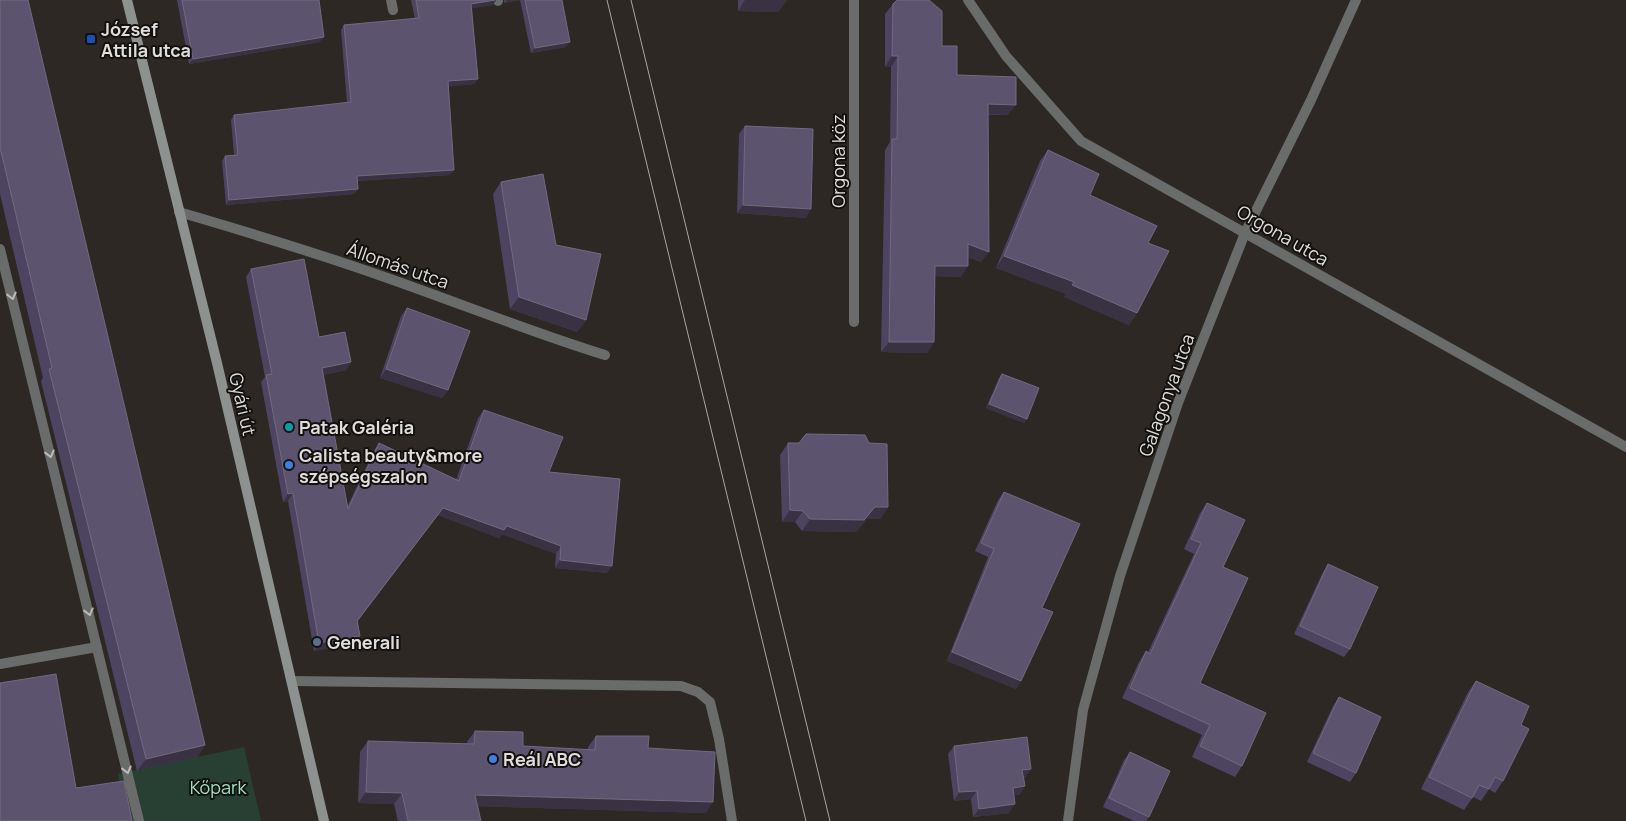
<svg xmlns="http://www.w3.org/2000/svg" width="1626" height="821" viewBox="0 0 1626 821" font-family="Manrope,sans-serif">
<rect width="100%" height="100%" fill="#2d2824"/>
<polygon fill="#284033" points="244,747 261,821 128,821 118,774"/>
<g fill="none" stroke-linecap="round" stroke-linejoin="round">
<g stroke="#696c6a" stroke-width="10">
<polyline points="391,0 393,10"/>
<polyline points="498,0 498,1"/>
<polyline points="0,249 139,821"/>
<polyline points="292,681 681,686 698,692 710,702 719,739 732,821"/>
</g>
<g stroke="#696c6a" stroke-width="10">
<polyline points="854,0 854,322"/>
<polyline points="968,0 1006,56 1081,141 1626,447"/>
<path d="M179,212C251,233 323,255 393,280C464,305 534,333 605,355"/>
<polyline points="0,664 97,647"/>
<polyline points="1068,821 1083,710 1120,576 1178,403 1245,233 1311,100 1356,0"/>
</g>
<polyline stroke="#8d9290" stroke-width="10" points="127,0 217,363 324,821"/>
<g stroke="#a9a6a2" stroke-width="1">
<polyline points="607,0 806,821"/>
<polyline points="631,0 830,821"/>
</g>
</g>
<g fill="#4c4461">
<polygon points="0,0 205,745 197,757 137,771 41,381 43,378 0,194"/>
<polygon points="177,0 319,0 320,42 189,64"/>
<polygon points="411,0 496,0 493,5 472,8 478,79 474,84 449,86 450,175 357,181 358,189 354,194 226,205 222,161 225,156 234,155 231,120 234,115 347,103 341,30 344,25 415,19"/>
<polygon points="504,0 562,0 566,47 531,53 520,0 504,3"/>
<polygon points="738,0 787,0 778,12 738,11"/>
<polygon points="893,4 942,46 957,75 1008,115 988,115 981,262 968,257 961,277 935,276 934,342 927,353 881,352 885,150 890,142 891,67 885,67 885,14"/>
<polygon points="745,126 806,218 737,213 739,134"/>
<polygon points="1048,150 1090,195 1148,243 1137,313 1129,325 1064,297 1066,294 996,268 1040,161"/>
<polygon points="501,182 586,320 577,332 510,309 493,194"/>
<polygon points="251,269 319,337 351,362 346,370 323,375 347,507 374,451 379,443 456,480 478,418 484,410 549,472 607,573 555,568 556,554 502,534 499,538 438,515 358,621 360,636 355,643 314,651 288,501 283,502 261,382 265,377 246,277"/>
<polygon points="407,308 448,390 442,398 380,378 401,316"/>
<polygon points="1002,374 1027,419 1024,423 986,408 999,378"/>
<polygon points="788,443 888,507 880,519 867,519 856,532 802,531 795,522 782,522 780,455"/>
<polygon points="1004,492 1042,608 1021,681 1016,689 947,661 988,557 975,551 998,500"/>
<polygon points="1207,503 1223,567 1200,683 1242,766 1235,777 1192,757 1202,735 1122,698 1139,662 1146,651 1148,652 1194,554 1184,549 1200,513"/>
<polygon points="1328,564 1350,649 1344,657 1294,634 1323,572"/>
<polygon points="1476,681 1521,725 1503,781 1495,793 1489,789 1481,801 1473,797 1464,810 1421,789 1468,692"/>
<polygon points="1339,697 1356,773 1350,782 1307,762 1333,706"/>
<polygon points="475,731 523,746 588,750 588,747 596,736 648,748 706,813 478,806 481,821 398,821 394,804 358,803 360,752 368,741 467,744 467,742"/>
<polygon points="954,746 1031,769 1025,777 1024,778 1025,786 1019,795 1014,795 1009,813 973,817 971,799 954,801 948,754"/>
<polygon points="1130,752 1149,817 1146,821 1134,821 1103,807 1124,760"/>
</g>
<g fill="#393243">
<polygon points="496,0 493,5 468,9 471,4"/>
<polygon points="507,0 521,0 504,3"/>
<polygon points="745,0 787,0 778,12 738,11"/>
<polygon points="324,37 320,42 189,64 193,59"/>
<polygon points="570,42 566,47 531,53 535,48"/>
<polygon points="892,56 898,56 891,67 885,67"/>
<polygon points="478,79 474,84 445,87 448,81"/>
<polygon points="988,104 1016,105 1008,115 981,114"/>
<polygon points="454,170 450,175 353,181 357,176"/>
<polygon points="358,189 354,194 226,205 229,200"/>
<polygon points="743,205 811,209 806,218 737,213"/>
<polygon points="968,244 989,252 981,262 961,255"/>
<polygon points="1004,256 1074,282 1066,294 996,268"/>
<polygon points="935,266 968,266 961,277 928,276"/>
<polygon points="1072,285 1137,313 1129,325 1064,297"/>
<polygon points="519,297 586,320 577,332 510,309"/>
<polygon points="889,342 934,342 927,353 881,352"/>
<polygon points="351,362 346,370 317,376 322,368"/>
<polygon points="386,369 448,390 442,398 380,378"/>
<polygon points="989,404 1027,419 1024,423 986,408"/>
<polygon points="293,493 288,501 283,502 288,494"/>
<polygon points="875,507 888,507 880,519 867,519 856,532 802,531 810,519"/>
<polygon points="443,508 507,526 561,546 556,554 502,534 499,538 438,515"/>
<polygon points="790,510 803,511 795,522 782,522"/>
<polygon points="560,560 612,566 607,573 555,568"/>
<polygon points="360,636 355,643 314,651 319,643"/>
<polygon points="952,652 1021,681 1016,689 947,661"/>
<polygon points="205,745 197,757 137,771 146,759"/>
<polygon points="1031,769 1025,777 1017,778 1022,770"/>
<polygon points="1025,786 1019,795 1007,796 1013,788"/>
<polygon points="977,791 971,799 954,801 959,792"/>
<polygon points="366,792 402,793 394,804 358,803"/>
<polygon points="475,795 713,802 706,813 467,806"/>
<polygon points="1015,804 1009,813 973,817 979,809"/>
</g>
<g fill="#5c546e" stroke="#716a7f">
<polygon points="0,0 28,0 205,745 146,759 49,369 52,368 0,147"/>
<polygon points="182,0 319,0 324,37 193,59"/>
<polygon points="416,0 495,0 471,4 478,79 448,81 454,170 357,176 358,189 229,200 225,156 238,155 234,115 351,102 344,25 419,18"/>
<polygon points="525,0 562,0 570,42 535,48"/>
<polygon points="897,0 929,0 942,11 942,46 957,46 957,75 1016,77 1016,105 988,104 989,252 968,244 968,266 935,266 934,342 889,342 892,139 897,139 898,56 892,56 893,4"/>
<polygon points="745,126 813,129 811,209 743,205"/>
<polygon points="1048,150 1099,174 1090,195 1157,226 1148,243 1169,251 1137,313 1072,285 1074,282 1004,256"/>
<polygon points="543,174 556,245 601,254 586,320 519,297 501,182"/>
<polygon points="304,259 319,337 345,332 351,362 322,368 348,509 379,443 459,481 484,410 563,437 549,472 620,479 612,566 560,560 561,546 507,526 504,530 443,508 357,621 360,636 319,643 293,493 288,494 266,375 272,374 251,269"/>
<polygon points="407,308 470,331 448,390 386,369"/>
<polygon points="1002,374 1039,388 1027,419 989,404"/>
<polygon points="806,434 865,435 869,443 887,444 888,507 875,507 864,520 810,519 803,511 790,510 788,443 799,443"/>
<polygon points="1004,492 1080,524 1042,608 1053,612 1021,681 952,652 994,549 981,543"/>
<polygon points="1207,503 1245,520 1223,567 1248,578 1200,683 1266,713 1242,766 1200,746 1210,725 1130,688 1146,651 1150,654 1201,543 1191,539"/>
<polygon points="1328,564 1378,587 1350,649 1300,626"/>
<polygon points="56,674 76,788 124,781 132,821 0,821 0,683"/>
<polygon points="1476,681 1529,706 1521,725 1529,729 1503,781 1495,777 1489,789 1479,785 1472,798 1429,777"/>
<polygon points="1339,697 1381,717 1356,773 1313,753"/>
<polygon points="475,731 523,732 523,746 595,750 596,736 649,736 648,748 715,752 713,802 475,795 481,821 408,821 402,793 366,792 368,741 474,744"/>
<polygon points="1027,737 1031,769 1022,770 1025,786 1013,788 1015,804 979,809 977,791 959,792 954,746"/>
<polygon points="1130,752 1170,771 1149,817 1109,798"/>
</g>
<defs><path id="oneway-chevron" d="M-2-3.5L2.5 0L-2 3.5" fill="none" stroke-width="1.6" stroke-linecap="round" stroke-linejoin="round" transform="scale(1.25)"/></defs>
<g stroke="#bcbbb8">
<use href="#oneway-chevron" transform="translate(12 296) rotate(76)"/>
<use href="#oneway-chevron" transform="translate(50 454) rotate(76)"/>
<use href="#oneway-chevron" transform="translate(89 612) rotate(76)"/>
<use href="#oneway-chevron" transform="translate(127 770) rotate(76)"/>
</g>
<rect fill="#1a4fb4" stroke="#13110f" stroke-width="2" x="86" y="34" width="10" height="10" rx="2.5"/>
<circle fill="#0f9aa8" stroke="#13110f" stroke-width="2" cx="289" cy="427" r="5"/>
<g fill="#3f7fe0" stroke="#13110f" stroke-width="2">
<circle cx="289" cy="465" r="5"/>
<circle cx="493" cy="759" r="5"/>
</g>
<circle fill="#5c6f8a" stroke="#13110f" stroke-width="2" cx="317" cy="642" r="5"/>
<g text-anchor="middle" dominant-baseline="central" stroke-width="4" stroke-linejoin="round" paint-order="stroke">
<g font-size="18" font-weight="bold" fill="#e0ddda" stroke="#13110f" text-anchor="start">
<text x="101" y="29">József<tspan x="101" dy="21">Attila utca</tspan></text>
<text x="299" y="427">Patak Galéria</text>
<text x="299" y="455">Calista beauty&amp;more<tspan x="299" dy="21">szépségszalon</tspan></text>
<text x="327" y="642">Generali</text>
<text x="503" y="759">Reál ABC</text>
</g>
<g font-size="18" fill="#e0ddda" stroke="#13110f">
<text transform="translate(838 161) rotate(-90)">Orgona köz</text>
<text transform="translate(1283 235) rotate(30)">Orgona utca</text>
<text transform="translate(398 265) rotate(19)">Állomás utca</text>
<text transform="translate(1166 395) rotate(-70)">Galagonya utca</text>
<text transform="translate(243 404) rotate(77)">Gyári út</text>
</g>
<g font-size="18" fill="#9fe2bd" stroke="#13110f">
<text x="218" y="787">Kőpark</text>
</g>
</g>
</svg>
